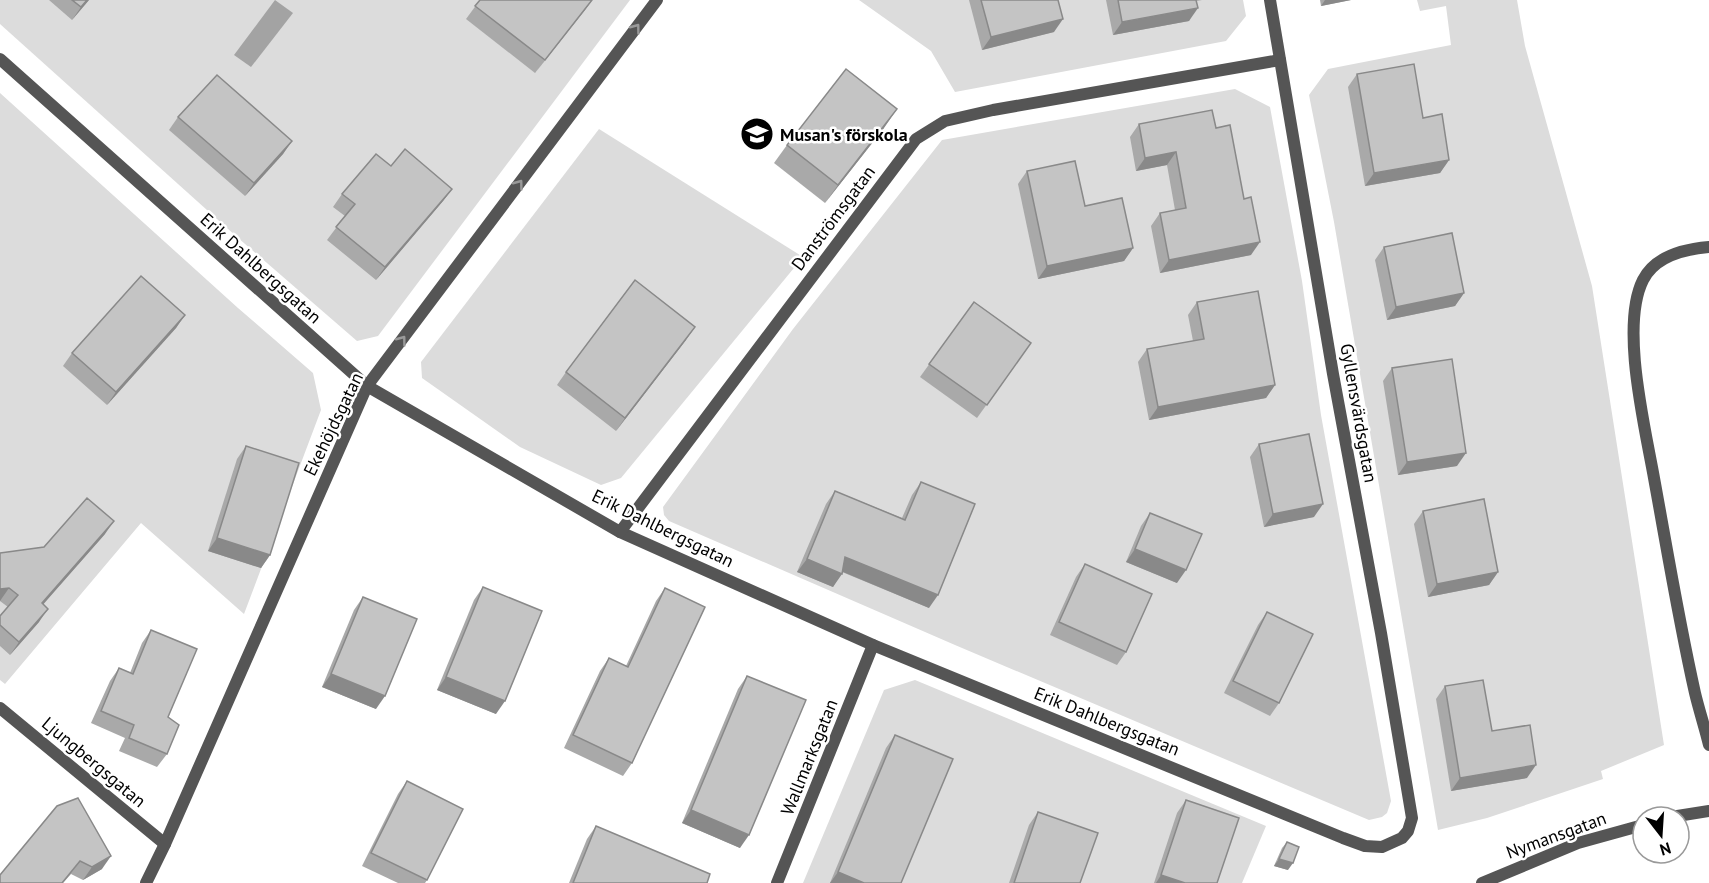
<svg xmlns="http://www.w3.org/2000/svg" width="1709" height="883" viewBox="0 0 1709 883" font-family="'PT Sans',sans-serif">
<rect width="100%" height="100%" fill="#fff"/>
<g fill="#dcdcdc">
<polygon points="0,0 630,0 378,336 357,341 237,237 0,24"/>
<polygon points="859,0 1243,0 1246,16 1226,41 955,92 931,51"/>
<polygon points="1417,0 1517,0 1525,46 1592,286 1664,745 1601,771 1603,779 1487,818 1438,830 1334,222 1309,95 1328,69 1451,45 1446,6 1420,11"/>
<polygon points="1235,89 1270,107 1302,281 1321,415 1391,801 1387,813 1382,817 1369,820 955,645 669,521 664,515 663,507 793,329 942,140"/>
<polygon points="0,93 238,308 313,373 321,410 244,614 141,523 5,684 0,680"/>
<polygon points="599,129 803,257 621,478 601,485 520,447 422,378 421,362"/>
<polygon points="915,680 1266,826 1242,883 803,883 884,690"/>
</g>
<polygon fill="#a3a3a3" points="275,0 293,13 251,67 234,55"/>
<g fill="none" stroke-linecap="round" stroke-linejoin="round">
<g stroke="#555" stroke-width="12">
<polyline points="0,59 367,386 620,532 873,645 1343,838 1365,846 1382,847 1402,838 1408,831 1412,818 1381,633 1333,374 1270,0"/>
<path d="M1709,247C1685,249 1655,256 1643,280C1620,326 1645,427 1654,478C1667,549 1679,622 1695,693C1699,710 1705,728 1709,745"/>
<polyline points="620,532 916,139 945,121 993,110 1280,60"/>
<polyline points="0,708 165,844"/>
<polyline points="1671,817 1709,811"/>
<polyline points="146,883 165,844 367,386 657,0"/>
<polyline points="777,883 873,645"/>
<polyline points="1482,883 1578,843 1643,825"/>
</g>
</g>
<g fill="#a9a9a9">
<polygon points="49,0 89,0 72,20"/>
<polygon points="480,0 592,0 535,73 466,19"/>
<polygon points="969,0 1058,0 1054,32 982,50"/>
<polygon points="1106,0 1202,0 1197,1 1189,21 1113,35"/>
<polygon points="1320,0 1351,0 1321,6"/>
<polygon points="1357,74 1449,160 1440,173 1365,186 1348,87"/>
<polygon points="178,117 292,141 283,154 245,196 169,130"/>
<polygon points="1139,124 1216,128 1251,255 1160,273 1151,226 1160,213 1175,210 1167,165 1136,171 1130,137"/>
<polygon points="884,128 825,203 774,163 787,145"/>
<polygon points="391,166 452,189 443,201 376,280 327,240 345,216 333,207 342,194"/>
<polygon points="1027,171 1085,206 1133,248 1124,261 1038,279 1018,184"/>
<polygon points="1384,247 1464,293 1455,306 1387,320 1375,260"/>
<polygon points="974,302 1031,343 977,418 920,377"/>
<polygon points="1197,302 1275,385 1266,398 1149,420 1138,362 1147,349 1193,341 1188,315"/>
<polygon points="185,315 176,328 107,405 63,366 72,353"/>
<polygon points="686,340 616,431 557,385 566,372"/>
<polygon points="1392,368 1457,466 1398,475 1383,381"/>
<polygon points="1259,444 1314,517 1264,527 1250,457"/>
<polygon points="246,446 270,555 261,568 208,551 237,459"/>
<polygon points="921,482 929,608 842,572 833,587 797,572 826,504 835,491 902,518 912,495"/>
<polygon points="1423,511 1498,572 1489,585 1428,597 1414,524"/>
<polygon points="1150,513 1177,583 1126,562 1141,526"/>
<polygon points="105,534 43,604 39,622 10,655 0,646 0,616 8,607 0,601 0,553 44,547"/>
<polygon points="1085,564 1126,652 1117,665 1050,635 1076,577"/>
<polygon points="483,587 496,714 437,690 474,600"/>
<polygon points="665,588 632,763 623,776 564,748 600,671 609,658 626,666 656,601"/>
<polygon points="363,597 376,709 322,687 354,610"/>
<polygon points="1267,612 1279,703 1270,716 1224,693 1258,625"/>
<polygon points="151,630 168,717 167,754 157,767 119,751 125,738 91,723 110,681 119,668 130,673 142,643"/>
<polygon points="747,676 740,848 682,823 738,689"/>
<polygon points="1445,686 1492,731 1527,778 1451,791 1436,699"/>
<polygon points="895,735 901,883 830,883 886,748"/>
<polygon points="407,781 427,880 425,883 398,883 362,866 398,794"/>
<polygon points="78,798 102,869 83,880 71,874 63,883 0,883"/>
<polygon points="1186,800 1217,883 1154,883 1177,813"/>
<polygon points="1038,812 1080,883 1009,883 1029,825"/>
<polygon points="596,826 707,883 569,883 587,839"/>
<polygon points="1287,842 1288,870 1274,866 1282,848"/>
</g>
<g fill="#898989">
<polygon points="87,0 89,0 72,20 81,7"/>
<polygon points="592,0 585,10 535,73 545,60"/>
<polygon points="1325,0 1351,0 1321,6"/>
<polygon points="1198,8 1189,21 1113,35 1122,22"/>
<polygon points="1063,19 1054,32 982,50 991,37"/>
<polygon points="897,109 884,128 825,203 838,185"/>
<polygon points="292,141 283,154 245,196 254,183"/>
<polygon points="1176,152 1167,165 1136,171 1145,158"/>
<polygon points="1449,160 1440,173 1365,186 1374,173"/>
<polygon points="452,189 443,201 376,280 385,267"/>
<polygon points="1260,242 1251,255 1160,273 1169,260"/>
<polygon points="1133,248 1124,261 1038,279 1047,266"/>
<polygon points="1464,293 1455,306 1387,320 1396,307"/>
<polygon points="185,315 176,328 107,405 116,392"/>
<polygon points="695,327 686,340 616,431 625,418"/>
<polygon points="1275,385 1266,398 1149,420 1158,407"/>
<polygon points="1466,453 1457,466 1398,475 1407,462"/>
<polygon points="1323,504 1314,517 1264,527 1273,514"/>
<polygon points="114,521 105,534 33,616 42,603"/>
<polygon points="217,538 270,555 261,568 208,551"/>
<polygon points="1135,549 1186,570 1177,583 1126,562"/>
<polygon points="845,557 938,595 929,608 836,569"/>
<polygon points="807,559 842,574 833,587 797,572"/>
<polygon points="1498,572 1489,585 1428,597 1437,584"/>
<polygon points="9,588 0,601 0,589"/>
<polygon points="48,609 39,622 10,655 19,642"/>
<polygon points="331,674 385,696 376,709 322,687"/>
<polygon points="446,677 505,701 496,714 437,690"/>
<polygon points="1536,765 1527,778 1451,791 1460,778"/>
<polygon points="691,810 749,835 740,848 682,823"/>
<polygon points="111,856 102,869 83,880 92,867"/>
<polygon points="1279,859 1293,863 1288,870 1274,866"/>
<polygon points="838,872 864,883 830,883"/>
<polygon points="1161,875 1185,883 1156,883"/>
</g>
<g fill="#c4c4c4" stroke="#898989" stroke-width="1.5">
<polygon points="72,0 87,0 81,7"/>
<polygon points="480,0 592,0 545,60 475,6"/>
<polygon points="981,0 1058,0 1063,19 991,37"/>
<polygon points="1118,0 1196,0 1198,8 1122,22"/>
<polygon points="1414,64 1423,118 1442,114 1449,160 1374,173 1357,74"/>
<polygon points="846,69 897,109 838,185 787,145"/>
<polygon points="217,75 292,141 254,183 178,117"/>
<polygon points="1212,110 1216,128 1230,125 1244,199 1251,197 1260,242 1169,260 1160,213 1186,208 1176,152 1145,158 1139,124"/>
<polygon points="405,149 452,189 385,267 336,227 355,204 342,194 376,154 391,166"/>
<polygon points="1075,161 1085,206 1122,198 1133,248 1047,266 1027,171"/>
<polygon points="1452,233 1464,293 1396,307 1384,247"/>
<polygon points="141,276 185,315 116,392 72,353"/>
<polygon points="635,280 695,327 625,418 566,372"/>
<polygon points="1258,291 1275,385 1158,407 1147,349 1204,339 1197,302"/>
<polygon points="974,302 1031,343 987,405 929,364"/>
<polygon points="1452,359 1466,453 1407,462 1392,368"/>
<polygon points="1309,434 1323,504 1273,514 1259,444"/>
<polygon points="246,446 299,463 270,555 217,538"/>
<polygon points="921,482 975,504 938,595 845,557 842,574 807,559 835,491 905,520"/>
<polygon points="87,498 114,521 42,603 48,609 19,642 0,625 0,616 18,595 9,588 0,589 0,553 44,547"/>
<polygon points="1484,499 1498,572 1437,584 1423,511"/>
<polygon points="1150,513 1202,534 1186,570 1135,549"/>
<polygon points="1085,564 1152,594 1126,652 1059,622"/>
<polygon points="483,587 542,611 505,701 446,677"/>
<polygon points="665,588 705,607 632,763 573,735 609,658 628,667"/>
<polygon points="363,597 417,619 385,696 331,674"/>
<polygon points="1267,612 1313,634 1279,703 1233,681"/>
<polygon points="151,630 197,649 168,717 179,725 167,754 129,738 134,725 101,711 119,668 133,674"/>
<polygon points="747,676 806,700 749,835 691,810"/>
<polygon points="1483,680 1492,731 1530,725 1536,765 1460,778 1445,686"/>
<polygon points="895,735 953,759 901,883 864,883 838,872"/>
<polygon points="407,781 463,809 427,880 371,853"/>
<polygon points="78,798 111,856 92,867 80,861 62,883 0,883 0,875 57,806"/>
<polygon points="1186,800 1239,818 1217,883 1185,883 1161,875"/>
<polygon points="1038,812 1098,833 1080,883 1014,883"/>
<polygon points="596,826 710,874 707,883 573,883"/>
<polygon points="1287,842 1299,847 1293,863 1279,859"/>
</g>
<defs><path id="oneway-chevron" d="M-2-3.5L2.5 0L-2 3.5" fill="none" stroke-width="1.6" stroke-linecap="round" stroke-linejoin="round" transform="scale(1.5)"/></defs>
<g stroke="#999">
<use href="#oneway-chevron" transform="translate(636 28) rotate(-53)"/>
<use href="#oneway-chevron" transform="translate(519 184) rotate(-53)"/>
<use href="#oneway-chevron" transform="translate(402 340) rotate(-53)"/>
</g>
<defs>
<g id="school-disc" transform="scale(1.725)"><circle r="9.5" fill="#000" stroke="#fff"/><path d="M0-5L7-2L0 1L-7-2ZM-4 1L0 2.5L4 1V4Q0 6-4 4Z" fill="#fff"/></g>
</defs>
<g fill-rule="evenodd">
<use href="#school-disc" x="757" y="134"/>
</g>
<g text-anchor="middle" dominant-baseline="central" stroke-width="5" stroke-linejoin="round" paint-order="stroke">
<g font-size="18" font-weight="bold" fill="#000" stroke="#fff" text-anchor="start">
<text x="780" y="134">Musan's förskola</text>
</g>
<g font-size="18" fill="#000" stroke="#fff">
<text transform="translate(833 218) rotate(-53)">Danströmsgatan</text>
<text transform="translate(261 268) rotate(42)">Erik Dahlbergsgatan</text>
<text transform="translate(1359 413) rotate(80)">Gyllensvärdsgatan</text>
<text transform="translate(333 424) rotate(-64)">Ekehöjdsgatan</text>
<text transform="translate(663 528) rotate(26)">Erik Dahlbergsgatan</text>
<text transform="translate(1107 721) rotate(22)">Erik Dahlbergsgatan</text>
<text transform="translate(809 757) rotate(-68)">Wallmarksgatan</text>
<text transform="translate(94 762) rotate(40)">Ljungbergsgatan</text>
<text transform="translate(1556 835) rotate(-20)">Nymansgatan</text>
</g>
</g>
<g transform="translate(1661 835) rotate(163)"><circle r="28" fill="#ffffff" stroke="#999999" stroke-width="1.5"/>
<path d="M0-4.5L10 22L0 15L-10 22Z" fill="#000000"/>
<text y="-9" font-size="16" font-weight="bold" text-anchor="middle" fill="#000000">N</text>
</g>
</svg>
